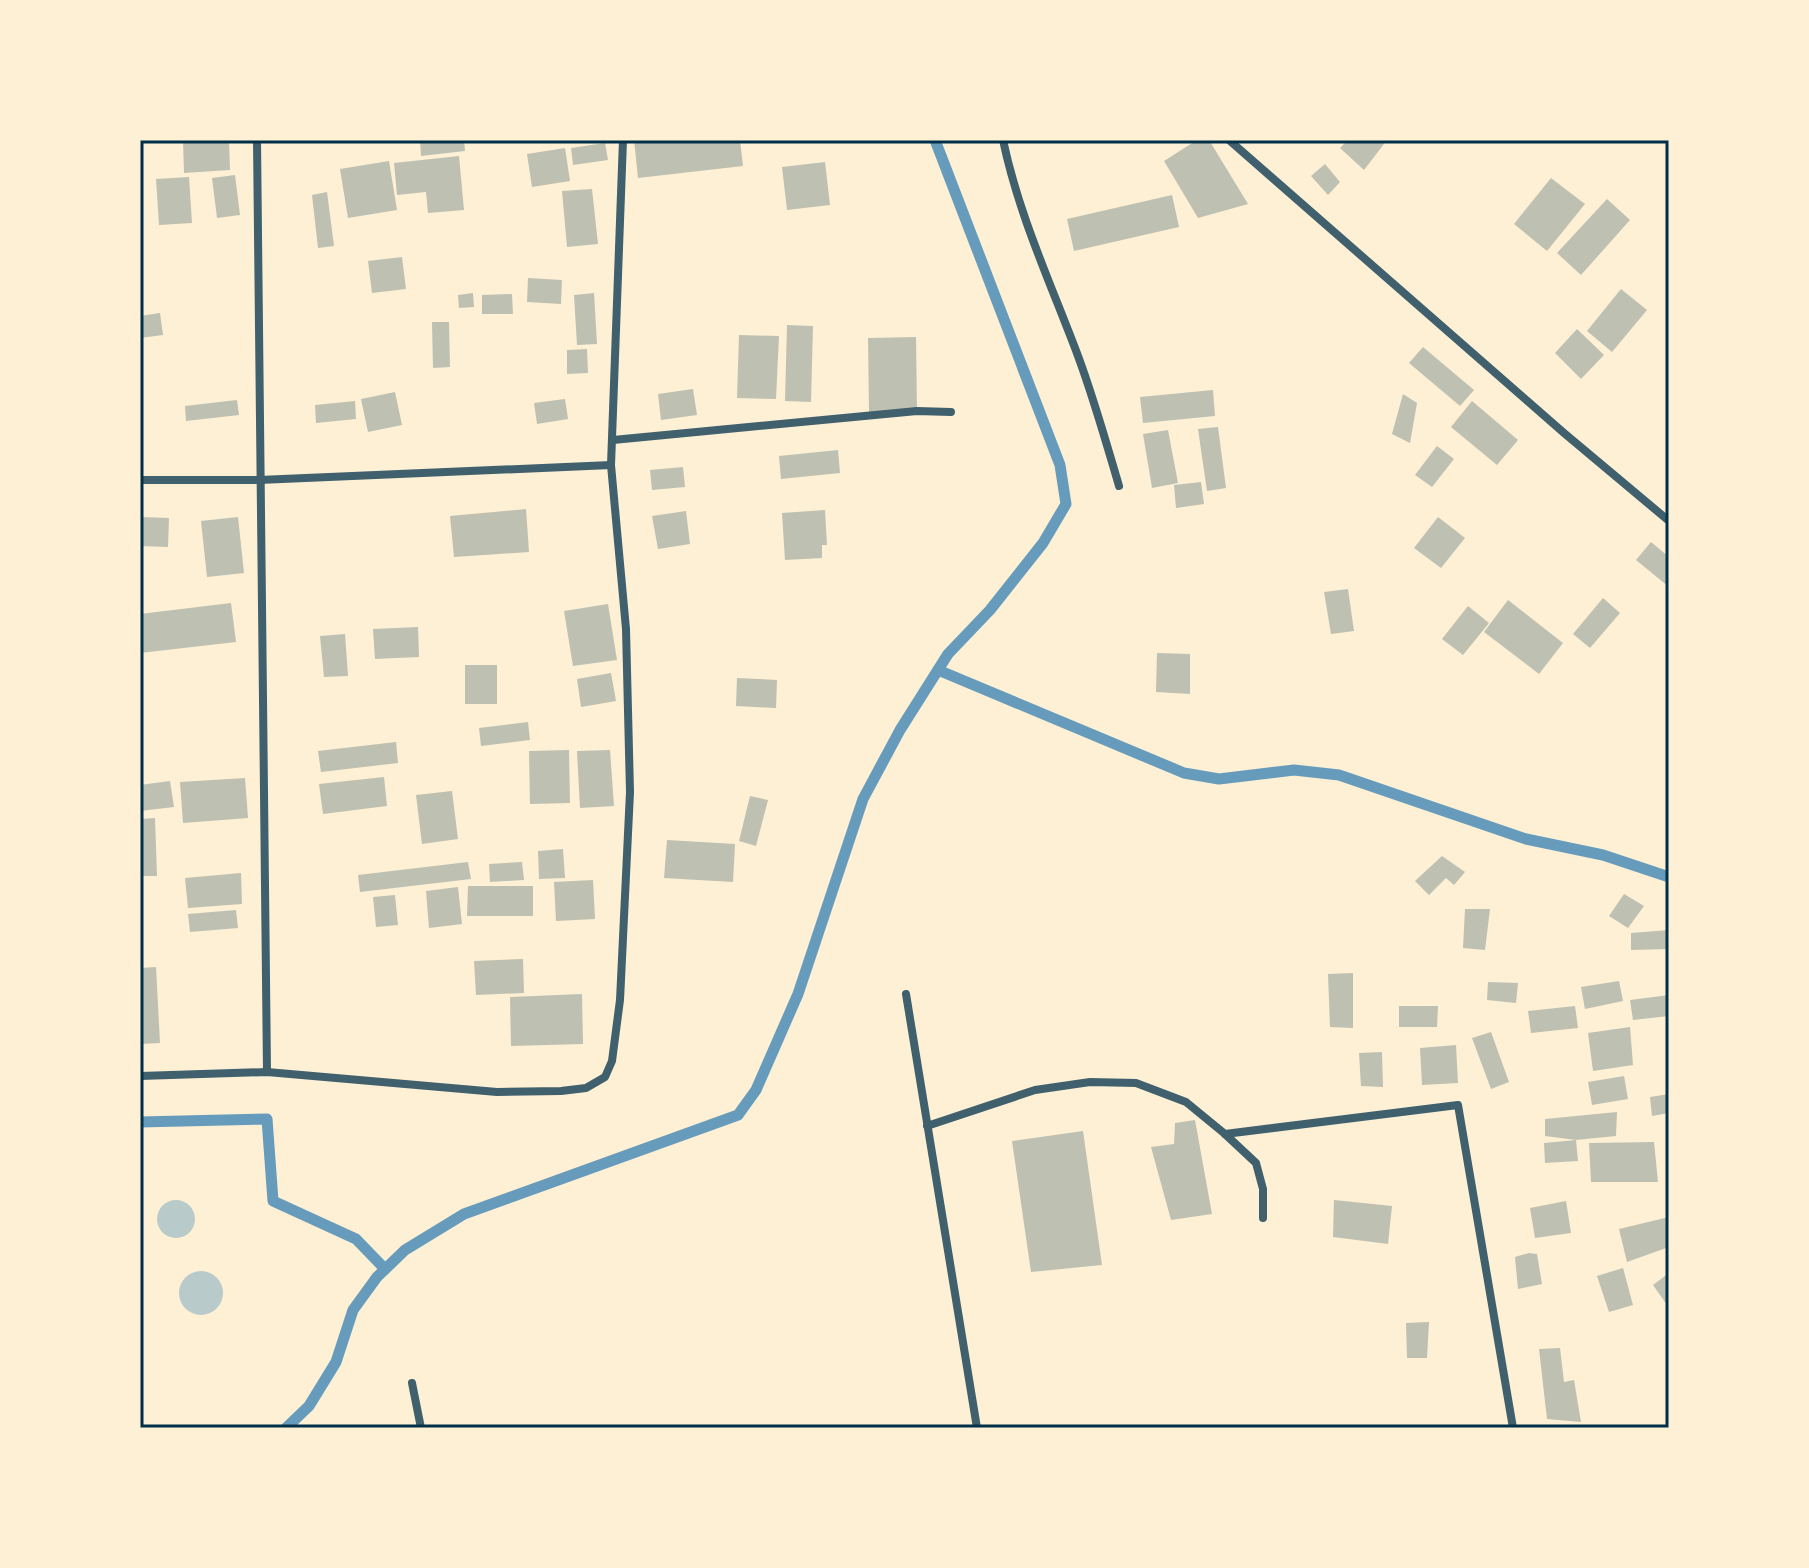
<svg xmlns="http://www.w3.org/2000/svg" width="1809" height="1568" viewBox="0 0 1809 1568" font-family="Poppins,sans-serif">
<rect width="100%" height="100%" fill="#fdf0d5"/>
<g fill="#b9caca">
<circle cx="176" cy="1219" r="19"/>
<circle cx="201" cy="1293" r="22"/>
</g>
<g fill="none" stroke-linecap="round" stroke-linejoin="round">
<g stroke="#669bbc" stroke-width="11">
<polyline points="938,670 1184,773 1219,779 1294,770 1339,775 1526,839 1603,855 1669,877"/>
<polyline points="140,1122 267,1119 273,1201 356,1239 385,1269"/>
<polyline points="286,1428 309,1406 336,1362 353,1310 377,1277 405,1250 464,1214 738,1115 756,1090 798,994 863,799 900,730 948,654 990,610 1043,543 1066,504 1060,465 935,140"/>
</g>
</g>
<g fill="#bec0b2">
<polygon points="183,140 229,140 230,170 184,173"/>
<polygon points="420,140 464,140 465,151 421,156"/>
<polygon points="634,140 740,140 743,166 638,178"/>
<polygon points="1197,140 1209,140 1248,204 1198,218 1164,161"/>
<polygon points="1348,140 1387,140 1364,170 1340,148"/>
<polygon points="605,143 608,160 573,165 571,148"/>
<polygon points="565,148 570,181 532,187 527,154"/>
<polygon points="459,156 464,210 428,213 426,192 397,195 394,163"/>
<polygon points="389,161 397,210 348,218 340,169"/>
<polygon points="825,162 830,205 787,210 782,167"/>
<polygon points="1325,164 1340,182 1328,195 1311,176"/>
<polygon points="235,175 240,215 217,218 212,178"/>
<polygon points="189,177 192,223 159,225 156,179"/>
<polygon points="1551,178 1585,204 1547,251 1514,224"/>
<polygon points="592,189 598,244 567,247 562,191"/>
<polygon points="327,192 334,246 318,248 312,195"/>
<polygon points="1172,195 1179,227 1074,251 1067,219"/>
<polygon points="1607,199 1630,220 1581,275 1557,253"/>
<polygon points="402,257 406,289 372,293 368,261"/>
<polygon points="528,278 562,280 561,304 527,302"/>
<polygon points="1621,289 1647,310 1612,352 1587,331"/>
<polygon points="473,293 474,307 459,308 458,295"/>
<polygon points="594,293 597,344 577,345 574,295"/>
<polygon points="512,294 513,314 482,314 482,295"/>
<polygon points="160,313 163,335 140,338 140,316"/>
<polygon points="432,322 449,322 450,367 433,368"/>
<polygon points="787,325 813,326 811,402 785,401"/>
<polygon points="1577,329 1604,355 1581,379 1555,353"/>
<polygon points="739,335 779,336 776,399 737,398"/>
<polygon points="916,337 917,411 869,412 868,338"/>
<polygon points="1423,347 1474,390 1460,406 1409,363"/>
<polygon points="587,349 588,373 567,374 567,350"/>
<polygon points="693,389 697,415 661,420 658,394"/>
<polygon points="1213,390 1215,416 1143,423 1140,397"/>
<polygon points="395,392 402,425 368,432 361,399"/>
<polygon points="1403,394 1417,403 1410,443 1392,434"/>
<polygon points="565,399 568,419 537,424 534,403"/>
<polygon points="237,400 239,415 186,421 185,406"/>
<polygon points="355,401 356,419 316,423 315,405"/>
<polygon points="1472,401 1518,440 1497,465 1451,427"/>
<polygon points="1218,427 1226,488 1207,491 1198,429"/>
<polygon points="1168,430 1178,483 1152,488 1143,434"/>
<polygon points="1437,446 1454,459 1432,487 1415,475"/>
<polygon points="838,450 840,473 781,479 779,456"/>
<polygon points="683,467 685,487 652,490 650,470"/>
<polygon points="1201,482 1204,504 1176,508 1174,485"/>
<polygon points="526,509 529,552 454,557 450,516"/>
<polygon points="825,510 827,545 822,545 822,558 785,560 782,513"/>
<polygon points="686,511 690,544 658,549 652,516"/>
<polygon points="140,517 169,518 168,547 140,546"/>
<polygon points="238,517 244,573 207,577 201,521"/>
<polygon points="1438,517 1465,538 1441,568 1414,548"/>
<polygon points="1651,542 1669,557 1669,587 1636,560"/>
<polygon points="1348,589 1354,631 1331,634 1324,592"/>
<polygon points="1603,598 1620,613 1590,648 1573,634"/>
<polygon points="1508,600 1563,643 1539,674 1484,632"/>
<polygon points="231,603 236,642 140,653 140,614"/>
<polygon points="608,604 617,660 573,666 564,611"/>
<polygon points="1468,606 1489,623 1463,655 1442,639"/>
<polygon points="418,627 419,657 375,659 373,629"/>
<polygon points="345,634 348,676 324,677 320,636"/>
<polygon points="1157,653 1190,654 1190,694 1156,692"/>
<rect x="465" y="665" width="32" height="39"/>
<polygon points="611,673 616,701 581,707 577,679"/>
<polygon points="737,678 777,680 776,708 736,706"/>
<polygon points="528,722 530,740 481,746 479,728"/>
<polygon points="396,742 398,763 321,772 318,751"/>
<polygon points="569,750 570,803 530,804 529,751"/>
<polygon points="610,750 614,806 580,808 577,751"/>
<polygon points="384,777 387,806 323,814 319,784"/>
<polygon points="245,778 248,818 183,823 180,782"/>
<polygon points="170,781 174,807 140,811 140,785"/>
<polygon points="452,791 458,839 422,844 416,795"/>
<polygon points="750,796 768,800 756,846 739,841"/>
<polygon points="155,818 157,876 140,876 140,819"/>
<polygon points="667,840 735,844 733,882 664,878"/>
<polygon points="563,849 565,878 539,879 538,851"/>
<polygon points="1442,856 1465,872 1454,885 1446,878 1429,895 1415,881"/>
<polygon points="468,862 471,879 360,892 358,875"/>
<polygon points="522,862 524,880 490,882 489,864"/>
<polygon points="241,873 242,904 188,908 185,878"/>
<polygon points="593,880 595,919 556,921 554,882"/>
<polygon points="468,886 533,886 533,916 467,916"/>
<polygon points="458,887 462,924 429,928 426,891"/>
<polygon points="1624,894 1644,906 1628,928 1609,916"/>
<polygon points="395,895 398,925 376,927 373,897"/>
<polygon points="1465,909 1490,909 1485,950 1463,948"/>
<polygon points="236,910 238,928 190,932 188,914"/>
<polygon points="1669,930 1669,949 1631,950 1631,933"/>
<polygon points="523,959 524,993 476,995 474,961"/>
<polygon points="156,967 160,1043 140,1044 140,968"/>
<polygon points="1353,973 1353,1028 1330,1027 1328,974"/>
<polygon points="1619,981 1623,1001 1585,1009 1581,987"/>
<polygon points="1488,982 1518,983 1516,1003 1487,1000"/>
<polygon points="582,994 583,1044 511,1046 510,997"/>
<polygon points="1669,995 1669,1016 1633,1020 1630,1000"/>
<polygon points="1399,1006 1438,1006 1437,1027 1399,1027"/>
<polygon points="1575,1006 1578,1028 1531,1033 1528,1011"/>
<polygon points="1630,1027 1633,1065 1593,1071 1588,1033"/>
<polygon points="1491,1032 1509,1082 1491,1089 1472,1038"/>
<polygon points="1456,1045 1458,1083 1422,1085 1420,1048"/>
<polygon points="1382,1052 1383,1087 1361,1086 1359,1053"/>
<polygon points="1624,1076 1628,1099 1592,1105 1588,1082"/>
<polygon points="1669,1094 1669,1113 1652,1116 1650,1097"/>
<polygon points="1617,1112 1616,1136 1576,1140 1578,1161 1545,1163 1544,1143 1576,1140 1545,1136 1545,1119"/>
<polygon points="1195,1120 1212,1214 1171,1220 1151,1147 1174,1144 1175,1123"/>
<polygon points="1083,1131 1102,1265 1031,1272 1012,1141"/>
<polygon points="1654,1142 1658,1182 1591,1182 1589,1143"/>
<polygon points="1334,1200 1392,1206 1388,1244 1333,1237"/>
<polygon points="1566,1201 1571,1233 1535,1238 1530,1208"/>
<polygon points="1669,1217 1669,1247 1627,1262 1619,1229"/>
<polygon points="1529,1253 1537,1254 1542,1284 1518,1289 1515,1257"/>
<polygon points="1623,1268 1633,1305 1609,1312 1597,1276"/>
<polygon points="1669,1273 1669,1304 1667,1305 1653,1285"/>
<polygon points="1429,1322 1427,1358 1407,1358 1406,1323"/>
<polygon points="1560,1348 1564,1382 1574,1380 1581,1422 1547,1419 1539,1349"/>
</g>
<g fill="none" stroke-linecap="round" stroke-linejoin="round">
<g stroke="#3f606c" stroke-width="8">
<polyline points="257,140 267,1072"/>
<path d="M1003,140C1019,216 1051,284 1078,356C1094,399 1106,442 1119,486"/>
<polyline points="1229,140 1564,433 1669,521"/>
<polyline points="613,440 917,411 951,412"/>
<polyline points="140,480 259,480 611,465"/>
<polyline points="906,994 977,1428"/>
<polyline points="140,1076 267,1072 497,1092 561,1091 586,1088 605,1077 612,1061 620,1000 630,792 626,629 611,465 623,140"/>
<polyline points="927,1126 1035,1090 1090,1082 1136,1083 1186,1102 1225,1134 1256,1163 1263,1189 1263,1218"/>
<polyline points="1225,1134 1458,1105 1513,1428"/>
<polyline points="412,1383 421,1428"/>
</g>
</g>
<rect width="1809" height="1568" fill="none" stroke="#fdf0d5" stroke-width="284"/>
<rect x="142" y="142" width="1525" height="1284" fill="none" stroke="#003049" stroke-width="3"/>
</svg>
